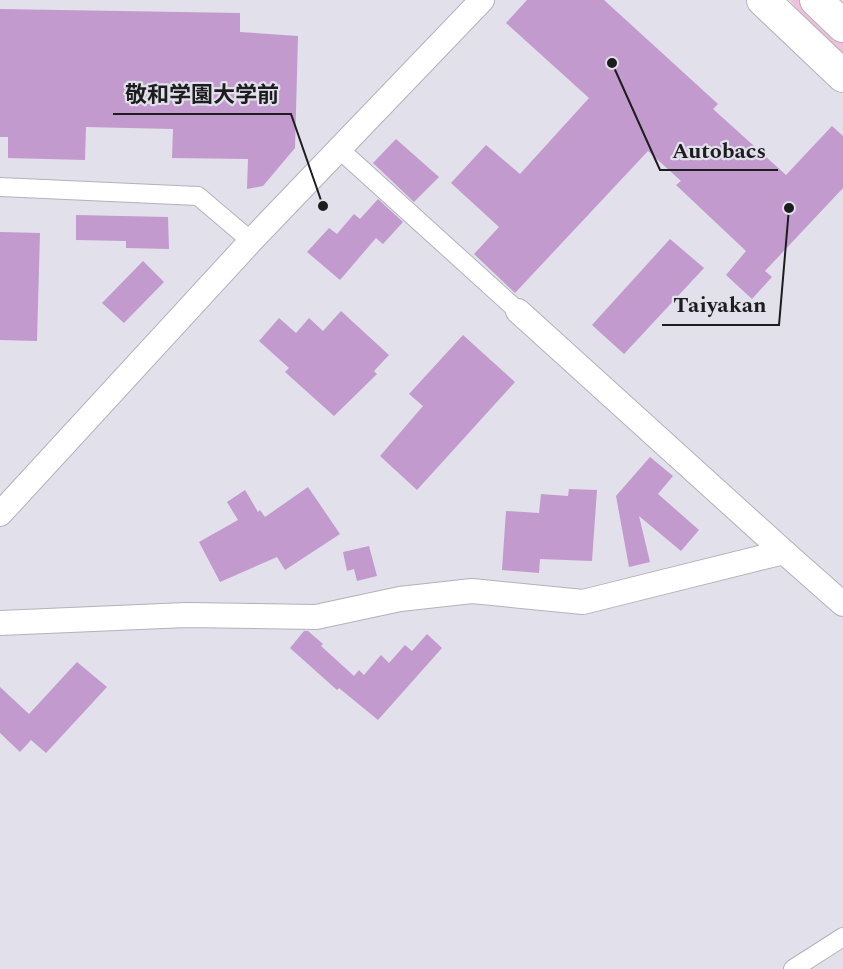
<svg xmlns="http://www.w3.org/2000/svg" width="843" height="969" viewBox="0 0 843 969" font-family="Spectral,'Noto Sans JP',serif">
<rect width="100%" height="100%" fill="#e2e0ea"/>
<polygon fill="#efbfdb" points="790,0 801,0 843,39 843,61 828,48"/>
<g fill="#c29ace">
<polygon points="527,0 604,0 718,104 713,109 786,175 832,126 843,136 843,188 765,271 772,277 752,299 726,275 746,251 676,185 681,181 648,151 515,293 474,254 499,227 451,183 486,145 520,174 589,98 506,23"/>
<polygon points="0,9 240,13 240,32 298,36 295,148 263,186 247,189 248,159 172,158 173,129 86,127 85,160 8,158 8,137 0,137"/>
<polygon points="396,139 439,177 414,202 373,163"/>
<polygon points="378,199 403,222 383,244 376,238 340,280 307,252 329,228 337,234 354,214 360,219"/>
<polygon points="76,215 168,217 169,249 126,248 126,241 76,240"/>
<polygon points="0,232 40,233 37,341 0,340"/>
<polygon points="670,239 704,268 624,354 592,325"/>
<polygon points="143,261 164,282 124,323 102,303"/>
<polygon points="341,311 389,355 374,371 377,374 334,416 285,372 289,368 259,341 279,318 296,333 309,318 323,331"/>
<polygon points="463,335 515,382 417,490 380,456 423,406 409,394"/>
<polygon points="650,457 673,476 658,494 699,530 681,551 639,516 650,562 629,567 616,496"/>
<polygon points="308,487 340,534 285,570 277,557 220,582 199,542 238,520 227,502 245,490 258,512 260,510 265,517"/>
<polygon points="569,489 597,490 592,561 540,559 539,573 502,570 506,511 539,513 541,494 568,496"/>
<polygon points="369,546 377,576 357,581 354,569 347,571 343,552"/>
<polygon points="304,631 308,631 323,644 321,646 354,676 359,670 364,675 381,655 389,663 405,645 412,651 427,634 442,648 378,720 339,688 337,690 290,648"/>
<polygon points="77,662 107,687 46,753 31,740 20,752 0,733 0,687 29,714"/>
</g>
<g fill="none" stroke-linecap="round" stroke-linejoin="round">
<g stroke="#b3b1bb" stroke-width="20">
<g id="minor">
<polyline points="338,148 518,311"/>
<polyline points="0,187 198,196 251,241"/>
<polyline points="793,969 843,937"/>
</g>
</g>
<g stroke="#b3b1bb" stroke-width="26">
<g id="tertiary">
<polyline points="518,311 784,552"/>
<polyline points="0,514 251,241 482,0"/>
<polyline points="0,623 186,615 316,617 400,599 472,591 583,602 784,552 843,604"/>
</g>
</g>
<g stroke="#b3b1bb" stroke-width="34">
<g id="trunk">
<polyline points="763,0 843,76"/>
<polyline points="816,0 843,26"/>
</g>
</g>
<use href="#minor" stroke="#fff" stroke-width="18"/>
<use href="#tertiary" stroke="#fff" stroke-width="24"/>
<use href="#trunk" stroke="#fff" stroke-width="32"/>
</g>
<path fill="none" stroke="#1d1d20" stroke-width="2" d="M323 206L291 114H113M612 63L660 170H778M789 208L779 325H662"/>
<g fill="#1d1d20" stroke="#e2e0ea" stroke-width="2">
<circle cx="323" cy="206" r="6"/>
<circle cx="612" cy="63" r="6"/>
<circle cx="789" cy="208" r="6"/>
</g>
<g font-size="22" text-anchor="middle" font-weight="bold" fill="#1d1d20" stroke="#e2e0ea" stroke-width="4.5" stroke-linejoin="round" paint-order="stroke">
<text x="202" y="102">敬和学園大学前</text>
<text x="719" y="158">Autobacs</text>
<text x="720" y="312">Taiyakan</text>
</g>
</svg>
